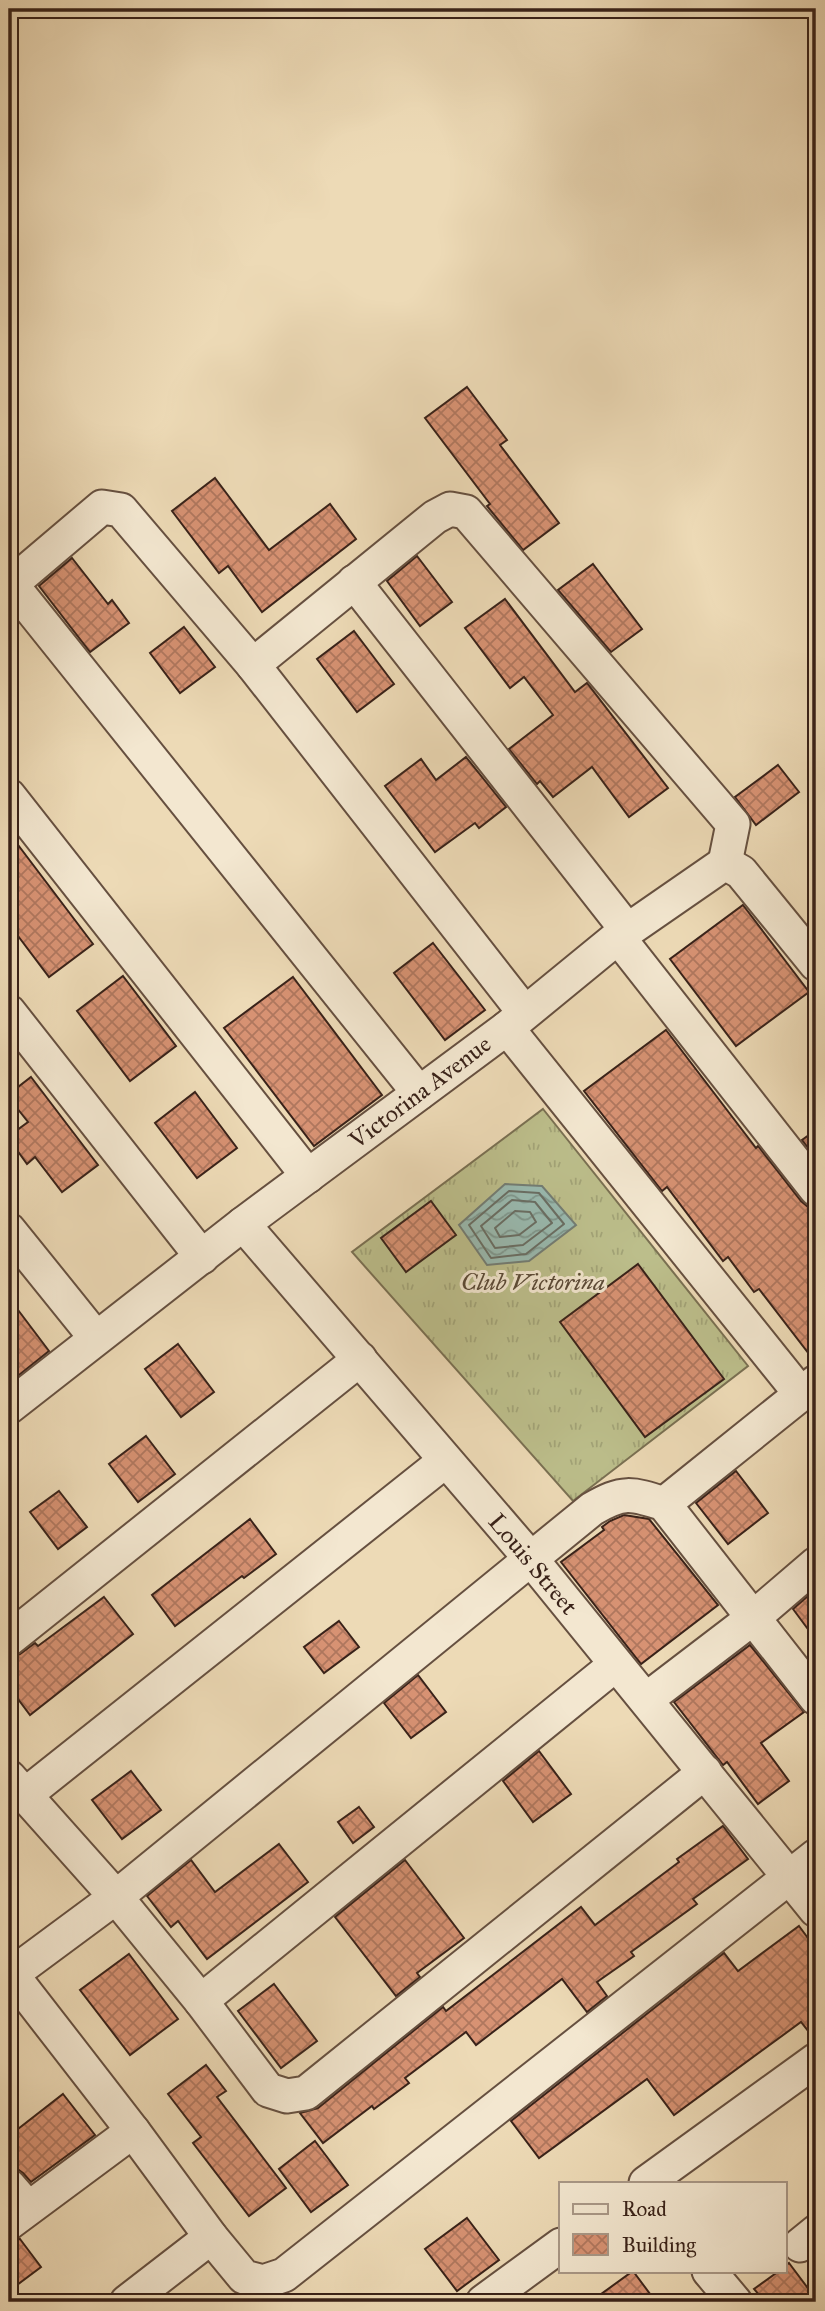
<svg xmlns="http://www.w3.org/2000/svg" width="825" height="2311" viewBox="0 0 825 2311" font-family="'IM FELL Great Primer',serif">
<defs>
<pattern id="grass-tufts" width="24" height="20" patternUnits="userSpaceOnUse" patternTransform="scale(1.75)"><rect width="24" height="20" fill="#bcbe8b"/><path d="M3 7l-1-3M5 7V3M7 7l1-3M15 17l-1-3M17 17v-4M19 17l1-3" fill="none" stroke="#a2a377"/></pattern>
<pattern id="water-waves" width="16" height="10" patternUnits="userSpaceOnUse" patternTransform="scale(1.75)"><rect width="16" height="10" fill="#99bab0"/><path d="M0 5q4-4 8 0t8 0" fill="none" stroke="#7e978e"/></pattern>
<pattern id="building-cross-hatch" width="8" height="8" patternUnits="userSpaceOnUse" patternTransform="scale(1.75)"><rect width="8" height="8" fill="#d79273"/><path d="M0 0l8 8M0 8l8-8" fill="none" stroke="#af775e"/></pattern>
</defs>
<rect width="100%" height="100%" fill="#eddab6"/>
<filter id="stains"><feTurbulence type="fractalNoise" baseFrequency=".00286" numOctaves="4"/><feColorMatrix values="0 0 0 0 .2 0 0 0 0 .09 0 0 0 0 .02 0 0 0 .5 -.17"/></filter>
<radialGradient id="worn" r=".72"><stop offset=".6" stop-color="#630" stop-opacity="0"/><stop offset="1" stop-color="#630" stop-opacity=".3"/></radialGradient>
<polygon fill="url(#grass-tufts)" stroke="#7a7052" stroke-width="2" points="543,1109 748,1366 573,1501 352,1252"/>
<polygon fill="url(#water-waves)" stroke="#737d74" stroke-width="2" points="505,1184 542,1186 576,1225 529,1261 487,1265 459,1225"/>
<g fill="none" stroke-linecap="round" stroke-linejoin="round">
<g stroke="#696e64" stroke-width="2">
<polygon points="509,1191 539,1193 564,1224 526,1254 491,1258 469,1225"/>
<polygon points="512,1200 535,1202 552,1223 523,1245 495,1248 481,1226"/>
<polygon points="515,1211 530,1212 536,1222 519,1235 500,1237 495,1228"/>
</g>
</g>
<g fill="url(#building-cross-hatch)" stroke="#392219" stroke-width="2">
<polygon points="467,387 507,440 500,445 559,523 523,550 487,506 490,504 425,418"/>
<polygon points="215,478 269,550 330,504 356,539 262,612 228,566 219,573 172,511"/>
<polygon points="417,556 452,602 420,626 387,581"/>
<polygon points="72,558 108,604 112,600 129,623 90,652 39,586"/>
<polygon points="593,564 642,629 611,652 558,590"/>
<polygon points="505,599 575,692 587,683 668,788 629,817 592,767 553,797 540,781 537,784 509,749 553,715 524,677 510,688 465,628"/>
<polygon points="184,627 215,667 180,693 150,653"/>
<polygon points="354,631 394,684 357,712 317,659"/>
<polygon points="466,757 506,807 479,828 475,823 435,852 385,786 421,759 436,780"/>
<polygon points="778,765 799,792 756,825 735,797"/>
<polygon points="9,833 93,944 49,977 9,924"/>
<polygon points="743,905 809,992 736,1046 670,959"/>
<polygon points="433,943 485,1010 445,1040 394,973"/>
<polygon points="123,976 176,1046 130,1081 77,1011"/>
<polygon points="293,977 382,1095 314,1146 224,1028"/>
<polygon points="666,1030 756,1148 758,1146 801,1201 808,1207 816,1208 816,1363 759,1289 754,1292 728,1257 723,1261 667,1187 662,1191 584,1091"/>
<polygon points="31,1077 98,1165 62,1192 35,1157 27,1164 9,1139 9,1136 28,1122 9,1098 9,1094"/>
<polygon points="195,1092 237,1148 197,1178 155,1123"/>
<polygon points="816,1130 816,1158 802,1140"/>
<polygon points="431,1201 456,1235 406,1272 381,1238"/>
<polygon points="638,1264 724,1379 645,1437 560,1322"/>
<polygon points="9,1298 49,1351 9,1383"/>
<polygon points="178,1344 214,1392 181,1417 145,1369"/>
<polygon points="146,1436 175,1474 138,1502 109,1464"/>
<polygon points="736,1471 768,1513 728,1544 696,1503"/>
<polygon points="59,1491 87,1527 58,1549 30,1512"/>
<polygon points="624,1515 649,1519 718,1605 641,1664 561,1562 604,1530 602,1527 610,1521"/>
<polygon points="250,1519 276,1554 244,1578 242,1576 175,1626 152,1595"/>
<polygon points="816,1589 816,1640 793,1609"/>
<polygon points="104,1597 133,1634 30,1715 9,1687 9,1658 20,1654 35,1643 38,1646"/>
<polygon points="339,1621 359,1647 324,1673 304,1647"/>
<polygon points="750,1645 804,1712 761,1743 789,1781 758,1804 727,1762 723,1765 674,1702"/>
<polygon points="418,1675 446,1712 411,1738 384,1703"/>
<polygon points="539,1751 571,1794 533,1822 503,1781"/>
<polygon points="131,1771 161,1810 122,1839 92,1800"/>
<polygon points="359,1807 374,1827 353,1843 338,1822"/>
<polygon points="723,1826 748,1859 693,1899 697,1904 631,1952 634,1956 597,1982 607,1996 587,2012 562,1979 476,2045 466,2032 405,2078 409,2083 374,2109 372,2106 323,2143 300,2113 318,2108 443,2007 446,2011 581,1907 595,1925 679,1862 677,1859"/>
<polygon points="279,1844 308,1882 207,1959 178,1921 171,1927 147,1896 191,1860 215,1892"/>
<polygon points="405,1860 464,1938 417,1973 420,1977 396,1996 335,1917"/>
<polygon points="799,1926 816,1949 816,2041 801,2022 674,2115 647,2079 539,2158 511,2121 724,1953 738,1971"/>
<polygon points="129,1954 178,2019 130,2055 80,1990"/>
<polygon points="274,1984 317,2041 281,2068 238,2011"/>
<polygon points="206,2065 226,2091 217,2097 286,2188 249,2216 193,2143 201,2137 168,2094"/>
<polygon points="63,2094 95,2135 31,2182 23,2173 9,2163 9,2136"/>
<polygon points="315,2141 348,2185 311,2212 279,2169"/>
<polygon points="467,2218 499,2260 457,2291 425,2249"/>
<polygon points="20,2239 41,2267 9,2291 9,2242"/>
<polygon points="789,2263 816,2299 816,2302 765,2302 754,2289 779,2271 785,2271 785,2266"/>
<polygon points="633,2271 656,2302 590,2302"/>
</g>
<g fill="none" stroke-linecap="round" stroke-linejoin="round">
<g stroke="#665040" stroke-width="37">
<g id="minor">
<polyline points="354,582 627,930"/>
<polyline points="11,584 419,1093"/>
<polyline points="9,586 102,507 121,510 253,665 524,1012"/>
<polyline points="253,665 435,517 450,509 466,512 733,824 725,863"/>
<polyline points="9,796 308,1176"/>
<polyline points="618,937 816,1189"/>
<polyline points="9,1012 202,1257"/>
<polyline points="507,1028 800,1393"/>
<polyline points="243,1224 531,1559 816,1910"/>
<polyline points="9,1230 96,1338"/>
<polyline points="9,1407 243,1224 507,1028 618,937 725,863 741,872 816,964"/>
<polyline points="664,1504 816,1382"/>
<polyline points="9,1639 360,1359"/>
<polyline points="647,1699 753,1618 816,1564"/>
<polyline points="9,1777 116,1897 201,2001 268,2090 287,2096 306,2093 705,1772"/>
<polyline points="25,1795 445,1461"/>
<polyline points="9,1971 133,2131 211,2237 244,2277 263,2282 284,2275 816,1856"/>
<path d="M12,1974L116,1897L592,1509C623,1491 631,1493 664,1504L816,1698"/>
<polyline points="201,2001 615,1665"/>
<polyline points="646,2183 816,2060"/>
<polyline points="9,2186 28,2208"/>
<polyline points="9,2223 133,2131"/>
<polyline points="800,2245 816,2232"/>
<polyline points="709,2271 735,2302"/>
<polyline points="127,2302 211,2237"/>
<polyline points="483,2302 561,2245"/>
</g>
</g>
<use href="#minor" stroke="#f3e7d0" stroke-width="33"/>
</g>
<g text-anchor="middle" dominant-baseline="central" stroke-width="6" stroke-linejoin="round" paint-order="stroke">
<g font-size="24" fill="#392219" stroke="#f3e7d0">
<text transform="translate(420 1092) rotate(-37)">Victorina Avenue</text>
<text transform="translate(533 1564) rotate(50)">Louis Street</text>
</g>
<g font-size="24" font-style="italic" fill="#5a4936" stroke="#f3e7d0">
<text x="533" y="1282">Club Victorina</text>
</g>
</g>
<rect width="825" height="2311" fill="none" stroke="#eddab6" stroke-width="35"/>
<rect x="10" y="10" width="804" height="2290" fill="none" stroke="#392219" stroke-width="3.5"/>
<rect x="18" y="18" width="790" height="2276" fill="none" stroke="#392219" stroke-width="2"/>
<rect x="559" y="2182" width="228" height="91" fill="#f3e7d0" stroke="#a99887" stroke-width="2"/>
<rect x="573" y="2204" width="35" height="10" fill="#f3e7d0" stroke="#a99887" stroke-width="2"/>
<text x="622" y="2216" font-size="21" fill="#392219">Road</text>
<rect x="573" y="2234" width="35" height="21" fill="url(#building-cross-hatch)" stroke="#a99887" stroke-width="2"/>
<text x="622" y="2252" font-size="21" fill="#392219">Building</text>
<rect width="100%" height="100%" filter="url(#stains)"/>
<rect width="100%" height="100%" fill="url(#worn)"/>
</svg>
